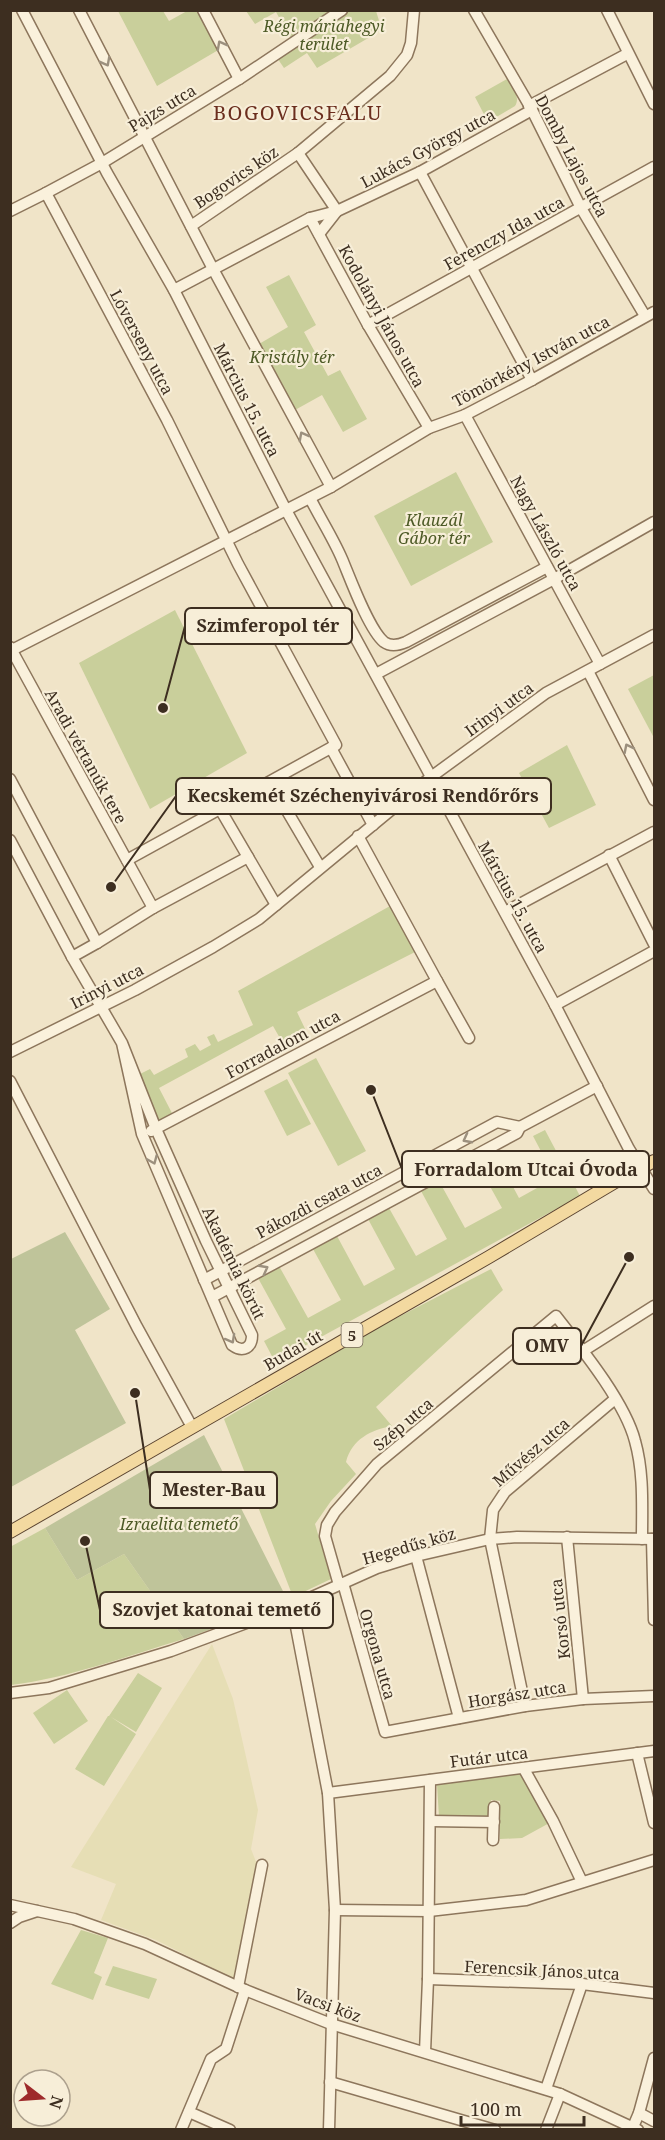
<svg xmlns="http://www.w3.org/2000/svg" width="665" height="2140" viewBox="0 0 665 2140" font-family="'Noto Serif',serif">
<rect width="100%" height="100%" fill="#f0e4c8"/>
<polygon fill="#e6deb5" points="212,1644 233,1699 258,1810 251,1849 258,1867 236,1980 156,1940 101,1920 116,1884 71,1867"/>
<g fill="#c9cf9b">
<polygon points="118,11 163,11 169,21 187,11 199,11 220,49 157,86"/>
<polygon points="246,11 376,11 382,30 317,68 307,53 284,68 273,52 291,39 276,12 255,24"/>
<path d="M507,79C512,87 521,97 515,106L488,122L475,97Z"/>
<polygon points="289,275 316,325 304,332 328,376 340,370 367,419 343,432 322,395 295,410 259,344 288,327 266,287"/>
<polygon points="456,472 493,542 411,586 374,516"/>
<polygon points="175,610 247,753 150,809 79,663"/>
<polygon points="654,675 654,738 628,689"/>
<polygon points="567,745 596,805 549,828 519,773"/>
<polygon points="390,906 415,952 297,1012 308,1035 285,1047 273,1026 159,1088 173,1115 158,1124 138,1075 150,1069 154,1075 188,1057 185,1049 195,1044 200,1051 211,1045 207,1037 214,1034 218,1042 253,1025 238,991"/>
<polygon points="316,1058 366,1151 338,1166 288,1073"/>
<polygon points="287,1079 311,1124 287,1136 264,1091"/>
<polygon points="545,1130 580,1196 275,1362 264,1341 286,1329 258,1278 279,1266 308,1318 341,1300 313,1249 337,1236 364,1286 395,1269 368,1219 389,1208 416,1256 447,1239 421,1191 439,1181 465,1228 502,1208 477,1163 495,1153 519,1198 555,1178 533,1136"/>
<path d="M491,1269L503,1290L376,1407L392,1426C371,1430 352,1439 346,1462L356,1474L331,1501L315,1524L331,1579L293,1597L224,1419L381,1326Z"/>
<path d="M45,1528L77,1580L124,1554L184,1639C127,1656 69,1678 11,1685L10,1547Z"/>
<polygon points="138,1673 162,1688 136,1732 111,1717 136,1734 104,1786 75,1769 108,1716 109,1716"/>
<polygon points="67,1690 88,1721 54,1744 33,1713"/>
<polygon points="526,1773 553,1821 522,1838 500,1839 500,1801 491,1800 490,1818 439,1817 437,1785"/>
<polygon points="81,1930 108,1938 94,1973 102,1977 93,2000 51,1984"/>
<polygon points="113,1966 157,1979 149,1999 105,1985"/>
</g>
<g fill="#bfc49a">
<polygon points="65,1232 110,1309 75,1330 126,1423 11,1487 11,1259"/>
<polygon points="204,1435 288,1601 184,1639 124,1554 77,1580 45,1528"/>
</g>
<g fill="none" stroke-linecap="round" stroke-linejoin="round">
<g stroke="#8d765c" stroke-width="13">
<g id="minor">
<polyline points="22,10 107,173 174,290 286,510 555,1005 629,1149 654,1189"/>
<polyline points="79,10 213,269 331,487"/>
<polyline points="203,10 239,79"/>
<polyline points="474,10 532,110 581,208 645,316"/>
<polyline points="607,10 654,104"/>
<polyline points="529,106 627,54"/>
<polyline points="298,153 337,211 319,234"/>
<polyline points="420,172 532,380"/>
<polyline points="46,193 102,163 239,79 342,10"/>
<polyline points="10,211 46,193 167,420 238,564 336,745 127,860"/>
<polyline points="310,218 368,325 429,428"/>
<polyline points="191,226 298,153 390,76 407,55 411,43 414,10"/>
<polyline points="174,290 310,218 337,211 420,172 532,110"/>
<polyline points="368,325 654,167"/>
<polyline points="465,415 600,664"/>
<path d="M310,498C320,518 333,538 342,559C350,578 369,630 384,642C391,647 399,645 406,642L547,567"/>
<polyline points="10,647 153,908"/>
<polyline points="12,650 331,487 429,428 465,415 532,380 654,312"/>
<polyline points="588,671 654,800"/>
<polyline points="376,674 554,579 654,522"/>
<polyline points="331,748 373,825"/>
<path d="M10,779L97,943L72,957L122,1043L156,1129L206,1241L252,1335C252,1348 243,1353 232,1345L142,1134L122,1043"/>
<polyline points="270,782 320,867"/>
<polyline points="406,800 427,798 444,803"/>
<polyline points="220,809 276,905"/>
<polyline points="10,840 72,957"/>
<polyline points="609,855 654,944"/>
<polyline points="505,912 654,832"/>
<polyline points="97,943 153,908 248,857"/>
<polyline points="437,981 469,1038"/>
<polyline points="555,1005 654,951"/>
<polyline points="10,1052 135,990 213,947 259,919 431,777 546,693 654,635"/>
<polyline points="10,1081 137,1327 192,1427"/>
<polyline points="151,1131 437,981 358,836"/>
<polyline points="204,1280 497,1122 520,1127"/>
<polyline points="212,1297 517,1133 520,1127 597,1086"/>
<polyline points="583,1351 654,1306"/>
<polyline points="567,1537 583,1699"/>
<polyline points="652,1539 654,1620"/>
<polyline points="416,1556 459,1718"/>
<polyline points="343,1583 385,1732 525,1706 583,1699 654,1696"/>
<path d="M339,1585L325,1536L327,1525L335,1512L377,1464L556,1316C581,1348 625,1402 635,1441C644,1473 642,1506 642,1539"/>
<polyline points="292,1606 328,1793 335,1910 329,2130"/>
<polyline points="10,1693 49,1688 171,1651 292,1606 377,1568 416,1556 490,1539 517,1537 654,1539"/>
<polyline points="525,1706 490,1539 493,1510 505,1492 615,1399"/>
<polyline points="637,1753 654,1823"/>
<polyline points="524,1769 553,1821 582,1882"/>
<polyline points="328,1793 654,1751"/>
<polyline points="431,1821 494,1822"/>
<polyline points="493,1840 494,1807"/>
<polyline points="10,1905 74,1919 145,1944 245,1990 331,2024 560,2094 638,2130"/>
<polyline points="335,1910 429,1911 526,1900 654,1860"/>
<polyline points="10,1923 19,1917 37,1911"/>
<polyline points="428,1979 582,1984 654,1993"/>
<polyline points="238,1987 262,1865"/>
<polyline points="425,2052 428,1979 430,1780"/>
<polyline points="330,2082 495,2130"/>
<polyline points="546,2089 582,1984"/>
<polyline points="189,2112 230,2130"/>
<polyline points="639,2113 654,2121"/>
<polyline points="633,2127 639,2113 654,2058"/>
<polyline points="181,2130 211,2059 226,2049 245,1990"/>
<polyline points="546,2130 560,2094"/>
</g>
</g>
<g stroke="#5b4430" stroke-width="14">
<polyline id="major" points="10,1532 489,1257 615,1182 654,1161"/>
</g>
<use href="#minor" stroke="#faf1dc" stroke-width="10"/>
<use href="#major" stroke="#f3d9a0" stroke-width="12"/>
</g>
<defs><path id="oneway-chevron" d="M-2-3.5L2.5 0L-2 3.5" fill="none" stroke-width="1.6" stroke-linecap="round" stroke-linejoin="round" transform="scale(1.5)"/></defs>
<g stroke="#9c907e">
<use href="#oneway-chevron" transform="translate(221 45) rotate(-118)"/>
<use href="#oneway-chevron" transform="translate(106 62) rotate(62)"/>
<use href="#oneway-chevron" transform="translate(303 436) rotate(-118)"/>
<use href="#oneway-chevron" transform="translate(628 748) rotate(-117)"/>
<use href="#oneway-chevron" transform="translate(467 1139) rotate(152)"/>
<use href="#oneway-chevron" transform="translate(153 1160) rotate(67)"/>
<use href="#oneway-chevron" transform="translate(264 1269) rotate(-28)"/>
<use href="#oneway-chevron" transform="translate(231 1339) rotate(61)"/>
</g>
<g text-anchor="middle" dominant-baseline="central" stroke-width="4.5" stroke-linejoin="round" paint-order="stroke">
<rect fill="#f7eed8" stroke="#756857" stroke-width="1.5" x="341.5" y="1323" width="21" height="24" rx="4.5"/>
<g font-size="15" font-weight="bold" fill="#3d2e20">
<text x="352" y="1335">5</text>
</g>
<g font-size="16" font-style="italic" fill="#4d5a26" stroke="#f7eed8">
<text x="324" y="26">Régi máriahegyi<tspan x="324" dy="18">terület</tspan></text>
<text x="292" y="357">Kristály tér</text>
<text x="434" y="520">Klauzál<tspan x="434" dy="18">Gábor tér</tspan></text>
<text x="179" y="1524">Izraelita temető</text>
</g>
<g font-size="16" fill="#3d2e20" stroke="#f7eed8">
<text transform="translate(162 108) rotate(-31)">Pajzs utca</text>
<text transform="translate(428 148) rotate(-28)">Lukács György utca</text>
<text transform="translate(572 156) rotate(62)">Domby Lajos utca</text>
<text transform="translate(236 177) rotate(-34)">Bogovics köz</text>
<text transform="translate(504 233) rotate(-29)">Ferenczy Ida utca</text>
<text transform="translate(382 316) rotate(61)">Kodolányi János utca</text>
<text transform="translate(142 342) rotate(62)">Lóverseny utca</text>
<text transform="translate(531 361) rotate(-28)">Tömörkény István utca</text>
<text transform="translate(247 400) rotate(63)">Március 15. utca</text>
<text transform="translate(546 533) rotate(61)">Nagy László utca</text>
<text transform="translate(499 709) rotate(-36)">Irinyi utca</text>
<text transform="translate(86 756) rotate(61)">Aradi vértanúk tere</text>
<text transform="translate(513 897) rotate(61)">Március 15. utca</text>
<text transform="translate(107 986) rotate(-27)">Irinyi utca</text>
<text transform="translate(283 1044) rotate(-28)">Forradalom utca</text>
<text transform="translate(319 1201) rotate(-28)">Pákozdi csata utca</text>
<text transform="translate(234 1263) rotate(64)">Akadémia körút</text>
<text transform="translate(293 1350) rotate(-30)">Budai út</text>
<text transform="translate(403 1424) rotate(-40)">Szép utca</text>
<text transform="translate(531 1452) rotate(-41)">Művész utca</text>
<text transform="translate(409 1546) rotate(-16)">Hegedűs köz</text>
<text transform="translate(560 1619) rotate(-96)">Korsó utca</text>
<text transform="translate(378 1654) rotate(74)">Orgona utca</text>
<text transform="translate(517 1694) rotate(-9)">Horgász utca</text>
<text transform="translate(489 1757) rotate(-7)">Futár utca</text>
<text transform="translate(542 1970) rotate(3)">Ferencsik János utca</text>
<text transform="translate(328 2005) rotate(20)">Vacsi köz</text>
</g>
<g font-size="20" letter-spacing="1.5" fill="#6b2e1e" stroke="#f7eed8">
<text x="298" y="112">BOGOVICSFALU</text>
</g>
</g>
<path fill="none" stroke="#3d2e20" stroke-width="2" d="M163 708L185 626M111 887L176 796M371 1090L402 1169M629 1257L581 1346M135 1393L150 1490M85 1541L100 1610"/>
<g fill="#3d2e20" stroke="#f7eed8" stroke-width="2">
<circle cx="163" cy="708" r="6"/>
<circle cx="111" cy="887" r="6"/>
<circle cx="371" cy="1090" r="6"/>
<circle cx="629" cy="1257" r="6"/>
<circle cx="135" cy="1393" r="6"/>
<circle cx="85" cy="1541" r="6"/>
</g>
<g fill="#f7eed8" stroke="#3d2e20" stroke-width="2">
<rect x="185" y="608" width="167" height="36" rx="6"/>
<rect x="176" y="778" width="375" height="36" rx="6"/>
<rect x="402" y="1151" width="247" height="36" rx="6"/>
<rect x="513" y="1328" width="68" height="36" rx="6"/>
<rect x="150" y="1472" width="127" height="36" rx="6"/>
<rect x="100" y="1592" width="233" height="36" rx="6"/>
</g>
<g font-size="18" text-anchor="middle" font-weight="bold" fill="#3d2e20">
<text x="268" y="632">Szimferopol tér</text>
<text x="363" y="802">Kecskemét Széchenyivárosi Rendőrőrs</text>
<text x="526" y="1176">Forradalom Utcai Óvoda</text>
<text x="547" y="1352">OMV</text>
<text x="214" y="1496">Mester-Bau</text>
<text x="217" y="1616">Szovjet katonai temető</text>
</g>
<rect width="665" height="2140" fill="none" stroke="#3d2e20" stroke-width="24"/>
<g transform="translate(42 2098) rotate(107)"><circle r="28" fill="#f7eed8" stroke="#ada18e" stroke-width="1.5"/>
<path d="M0-4.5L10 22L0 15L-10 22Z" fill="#9e2a2b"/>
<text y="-9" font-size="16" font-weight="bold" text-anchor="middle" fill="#3d2e20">N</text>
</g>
<path d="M461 2116v9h123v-9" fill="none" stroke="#3d2e20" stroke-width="3"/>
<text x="470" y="2116" font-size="18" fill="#3d2e20" stroke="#f7eed8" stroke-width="4.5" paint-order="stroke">100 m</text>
</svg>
